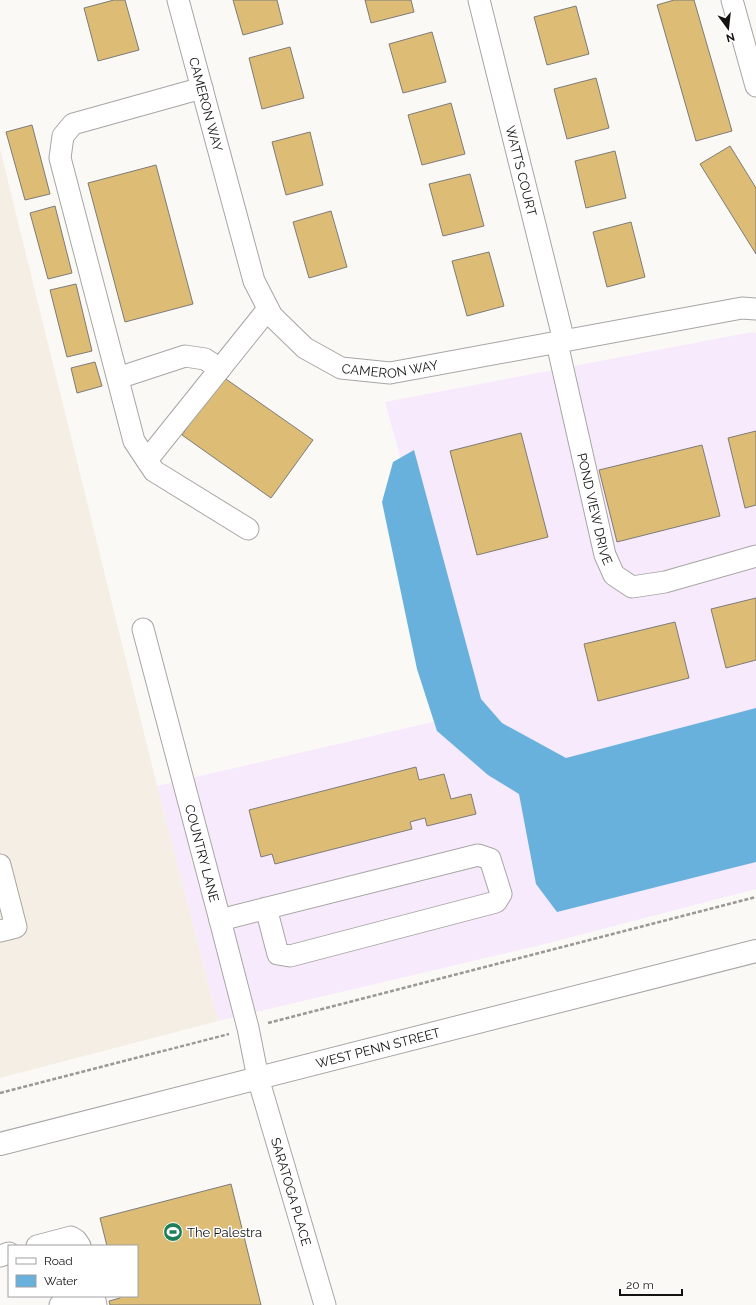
<svg xmlns="http://www.w3.org/2000/svg" width="756" height="1305" viewBox="0 0 756 1305" font-family="Raleway,sans-serif">
<rect width="100%" height="100%" fill="#fbf9f5"/>
<polygon fill="#f7eafd" points="752,332 756,333 756,889 541,945 218,1021 157,786 471,713 385,402"/>
<polygon fill="#f4eee4" points="0,149 157,786 218,1021 0,1078"/>
<polygon fill="#68b1dd" points="414,450 481,699 502,723 566,758 756,708 756,862 557,912 536,884 519,794 488,775 437,731 417,669 382,502 393,462"/>
<g fill="#ddbc76" stroke="#7d7b78">
<polygon points="114,0 125,0 139,50 98,61 84,8"/>
<polygon points="233,0 277,0 283,24 243,35"/>
<polygon points="365,0 411,0 414,12 371,23"/>
<polygon points="674,0 694,0 732,131 696,141 657,5"/>
<polygon points="576,6 589,54 547,65 534,17"/>
<polygon points="432,32 446,82 403,93 389,44"/>
<polygon points="290,47 304,98 262,109 249,58"/>
<polygon points="596,78 609,128 567,139 554,89"/>
<polygon points="451,103 465,154 422,165 408,115"/>
<polygon points="32,125 50,194 25,200 6,132"/>
<polygon points="310,132 323,185 286,195 272,142"/>
<polygon points="730,146 756,188 756,254 700,164"/>
<polygon points="615,151 626,198 586,208 575,161"/>
<polygon points="156,165 193,304 125,322 88,183"/>
<polygon points="470,174 484,226 443,236 429,184"/>
<polygon points="55,206 72,273 48,279 30,213"/>
<polygon points="331,211 347,267 309,278 293,222"/>
<polygon points="631,222 645,277 607,287 593,232"/>
<polygon points="489,252 504,306 467,316 452,261"/>
<polygon points="76,284 92,351 67,357 50,290"/>
<polygon points="95,362 102,386 77,393 71,368"/>
<polygon points="223,377 313,440 271,498 182,435"/>
<polygon points="756,431 756,505 745,508 728,438"/>
<polygon points="521,433 548,537 477,555 450,451"/>
<polygon points="702,445 720,516 617,542 599,470"/>
<polygon points="756,598 756,660 726,668 711,609"/>
<polygon points="675,622 689,678 598,701 584,644"/>
<polygon points="416,767 419,780 444,774 451,799 471,794 476,814 427,826 425,818 410,822 412,829 275,864 272,854 261,857 249,810"/>
<polygon points="231,1184 261,1305 110,1305 109,1301 120,1298 120,1296 137,1296 137,1246 107,1246 100,1218"/>
</g>
<g fill="none" stroke-linecap="round" stroke-linejoin="round">
<g stroke="#a7a6a3" stroke-width="23">
<g id="minor">
<path id="s1" d="M178,0L254,281L272,316L305,348L341,368L390,373L742,308L756,309"/>
<path id="s2" d="M479,0L564,341"/>
<polyline points="732,0 756,86"/>
<polyline points="202,88 73,124 63,136 60,158 134,441 154,471 248,529"/>
<path id="s3" d="M557,343L605,555L614,575L632,587L665,582L756,556"/>
<polyline points="118,378 185,356 205,359 220,369"/>
<polyline points="147,460 268,309"/>
<path id="s4" d="M143,629L220,920L248,1028L258,1078L325,1305"/>
<polyline points="0,865 16,927 0,931"/>
<polyline points="220,920 478,855 490,859 501,894 496,902 290,956 278,954 266,908"/>
<polyline points="37,1246 71,1237 76,1240 80,1246"/>
<polyline points="0,1256 9,1253"/>
<polyline points="60,1305 94,1296 96,1305"/>
</g>
</g>
<g stroke="#a7a6a3" stroke-width="24">
<g id="major">
<path id="s5" d="M0,1144L756,951"/>
</g>
</g>
<g stroke="#9b9996" stroke-width="2.5" stroke-dasharray="4 2" stroke-linecap="butt">
<polyline points="268,1023 756,897"/>
<polyline points="0,1093 229,1034"/>
</g>
<use href="#minor" stroke="#fff" stroke-width="21"/>
<use href="#major" stroke="#fff" stroke-width="22"/>
</g>
<defs>
<g id="stadium-disc" transform="scale(1)"><circle r="9.5" fill="#1d7f57" stroke="#fff"/><path d="M0-5a6.5 5 0 1 0 0 10a6.5 5 0 1 0 0-10ZM-3.5-1.8h7v3.6h-7Z" fill="#fff"/></g>
</defs>
<g fill-rule="evenodd">
<use href="#stadium-disc" x="173" y="1232"/>
</g>
<g text-anchor="middle" dominant-baseline="central" stroke-width="3" stroke-linejoin="round" paint-order="stroke">
<g font-size="13" fill="#131211" stroke="#fff">
<text stroke="none"><textPath href="#s1" startOffset="108">CAMERON WAY</textPath></text>
<text stroke="none"><textPath href="#s2" startOffset="176">WATTS COURT</textPath></text>
<text stroke="none"><textPath href="#s1" startOffset="467">CAMERON WAY</textPath></text>
<text stroke="none"><textPath href="#s3" startOffset="170">POND VIEW DRIVE</textPath></text>
<text stroke="none"><textPath href="#s4" startOffset="232">COUNTRY LANE</textPath></text>
<text stroke="none"><textPath href="#s5" startOffset="390">WEST PENN STREET</textPath></text>
<text stroke="none"><textPath href="#s4" startOffset="582">SARATOGA PLACE</textPath></text>
</g>
<g font-size="13" fill="#131211" stroke="#fff" text-anchor="start">
<text x="187" y="1232">The Palestra</text>
</g>
</g>
<rect x="8" y="1245" width="130" height="52" fill="#ffffff" stroke="#a1a0a0"/>
<rect x="16" y="1258" width="20" height="6" fill="#ffffff" stroke="#a1a0a0"/>
<text x="44" y="1265" font-size="12" fill="#131211">Road</text>
<rect x="16" y="1275" width="20" height="12" fill="#68b1dd" stroke="#a1a0a0"/>
<text x="44" y="1285" font-size="12" fill="#131211">Water</text>
<g transform="translate(728 28) rotate(165)" stroke="#ffffff" stroke-width="3" paint-order="stroke">
<path d="M0-3L7 15L0 10L-7 15Z" fill="#131211"/>
<text y="-6" font-size="11" font-weight="bold" text-anchor="middle" fill="#131211">N</text>
</g>
<path d="M620 1289v6h62v-6" fill="none" stroke="#131211" stroke-width="2"/>
<text x="626" y="1289" font-size="12" fill="#131211" stroke="#ffffff" stroke-width="3" paint-order="stroke">20 m</text>
</svg>
